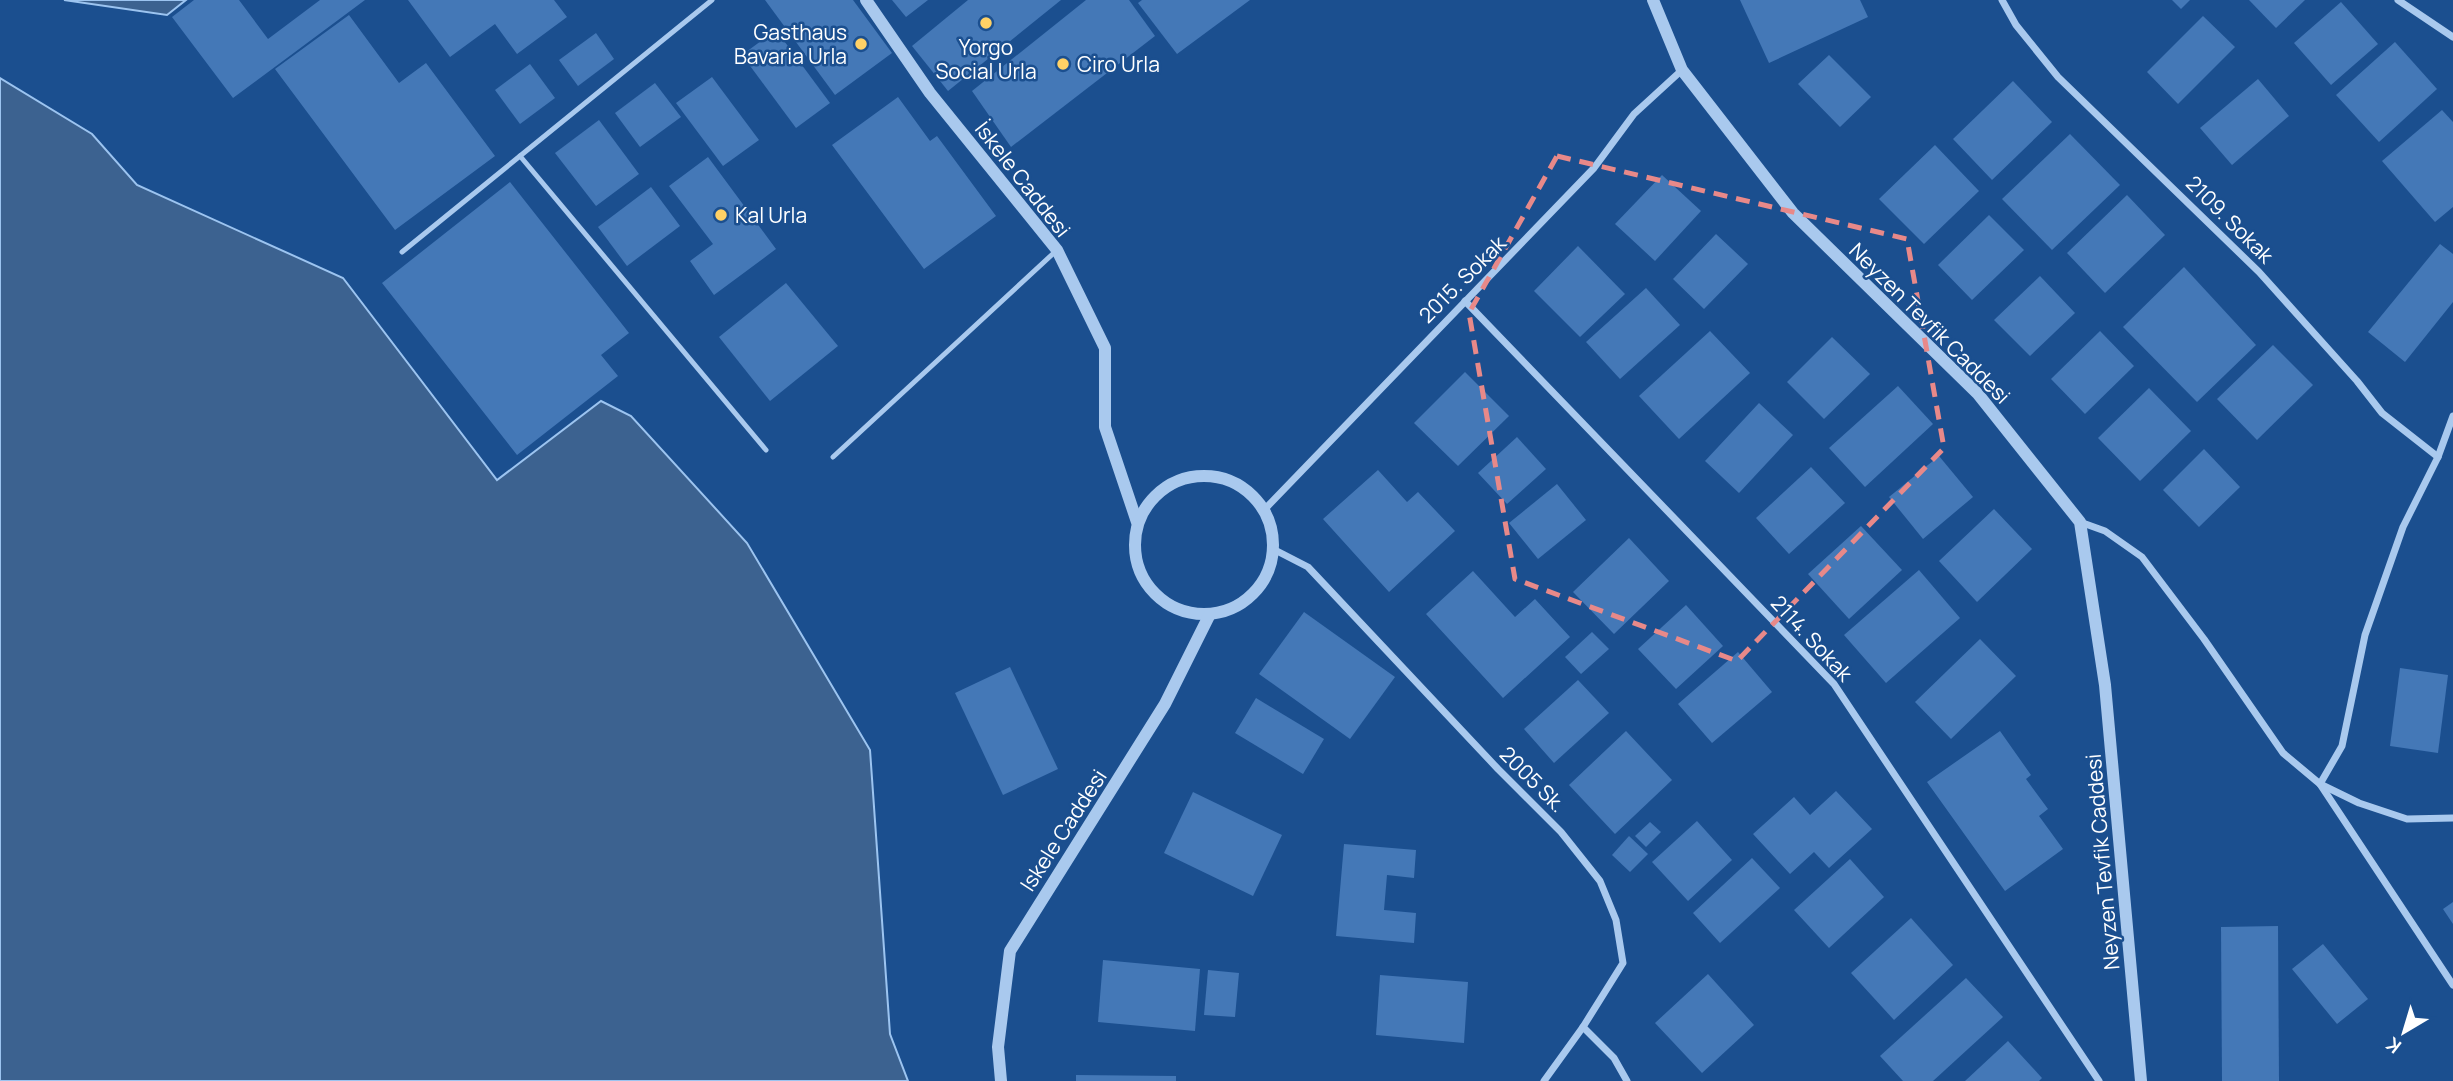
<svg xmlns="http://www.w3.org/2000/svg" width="2453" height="1081" viewBox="0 0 2453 1081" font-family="Manrope,sans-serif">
<rect width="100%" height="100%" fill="#1b4f8f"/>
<g fill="#3c6290" stroke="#9cc4f0" stroke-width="2">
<polygon points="64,0 186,0 167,15"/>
<polygon points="0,78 92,134 137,185 343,278 497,480 601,401 631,416 747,543 870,750 890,1034 908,1081 0,1081"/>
</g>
<g fill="#4478b7">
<polygon points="194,0 239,0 268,39 320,0 365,0 233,98 172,17"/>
<polygon points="408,0 554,0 567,17 517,54 495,24 450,57"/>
<polygon points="765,0 853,0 892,53 835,95"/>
<polygon points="892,0 928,0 906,17"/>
<polygon points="968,0 1061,0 948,91 912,46"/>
<polygon points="1086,0 1129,0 1155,36 1011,147 972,91"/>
<polygon points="1142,0 1250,0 1177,54 1138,3"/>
<polygon points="1740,0 1860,0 1868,17 1769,63"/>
<polygon points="2172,0 2190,0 2181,9"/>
<polygon points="2249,0 2305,0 2276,28"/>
<polygon points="2341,2 2378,44 2331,85 2294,43"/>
<polygon points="349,15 399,83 426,63 495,156 395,230 275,69"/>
<polygon points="2203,16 2235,47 2178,104 2147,72"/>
<polygon points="776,30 830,103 796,128 742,55"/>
<polygon points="596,33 614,59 578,86 559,60"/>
<polygon points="2395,42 2437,89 2379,142 2336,95"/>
<polygon points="1829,55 1871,97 1840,127 1798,84"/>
<polygon points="530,64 555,98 520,124 495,90"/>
<polygon points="712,77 759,140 723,166 676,103"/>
<polygon points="2258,79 2289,116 2232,165 2200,128"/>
<polygon points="2013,81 2052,122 1992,180 1953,139"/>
<polygon points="655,83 681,117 640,147 615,113"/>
<polygon points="898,97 930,141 937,136 996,216 924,269 832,145"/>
<polygon points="2442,110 2453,122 2453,207 2435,222 2382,161"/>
<polygon points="599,120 639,174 596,206 555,153"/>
<polygon points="2070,134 2120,185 2052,250 2002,199"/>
<polygon points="1935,145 1979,191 1924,244 1879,199"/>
<polygon points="708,157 776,249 714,295 690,261 713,244 669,186"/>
<polygon points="1662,175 1701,211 1655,261 1615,224"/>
<polygon points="510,182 629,333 601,355 618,376 517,455 382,283"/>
<polygon points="651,187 680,226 627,266 598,227"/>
<polygon points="2127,195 2165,235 2105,293 2067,253"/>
<polygon points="1989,215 2024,250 1972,300 1938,265"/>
<polygon points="1716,234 1748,264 1704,309 1673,279"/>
<polygon points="2440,244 2453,254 2453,302 2405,362 2368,332"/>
<polygon points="1578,246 1625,294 1580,337 1534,291"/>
<polygon points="2184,267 2256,345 2197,402 2123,327"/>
<polygon points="2040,276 2075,313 2030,356 1994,320"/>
<polygon points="786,283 838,346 770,401 719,337"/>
<polygon points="1646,288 1680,325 1620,379 1586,342"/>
<polygon points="1710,331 1750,373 1679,439 1639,396"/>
<polygon points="2100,331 2134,366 2085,414 2051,379"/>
<polygon points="1832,337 1870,374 1824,419 1787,382"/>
<polygon points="2273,345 2313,385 2257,440 2217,399"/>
<polygon points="1465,372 1509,416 1458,466 1414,423"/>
<polygon points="1898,386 1933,424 1865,487 1829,448"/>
<polygon points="2149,388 2191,431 2140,481 2098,438"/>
<polygon points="1759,403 1793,435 1739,493 1705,461"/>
<polygon points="1517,437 1546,469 1507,504 1478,473"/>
<polygon points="2204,449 2240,487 2199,527 2163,490"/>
<polygon points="1939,456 1973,497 1923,539 1889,497"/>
<polygon points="1811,467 1845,503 1789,554 1756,518"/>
<polygon points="1378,470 1407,502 1418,492 1455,531 1389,592 1323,519"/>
<polygon points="1557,484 1586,520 1538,559 1509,523"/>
<polygon points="1994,509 2032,549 1977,602 1939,561"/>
<polygon points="1861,526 1902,570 1849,619 1808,574"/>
<polygon points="1629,538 1669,581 1614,634 1573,592"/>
<polygon points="1919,570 1960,618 1886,683 1844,635"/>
<polygon points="1473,571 1515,617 1535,599 1570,637 1503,698 1426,614"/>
<polygon points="1686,605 1723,646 1676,689 1638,649"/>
<polygon points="1304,612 1395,677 1350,739 1259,674"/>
<polygon points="1592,632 1609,649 1581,674 1565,657"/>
<polygon points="1980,639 2016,676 1951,739 1915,702"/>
<polygon points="1738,652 1772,692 1712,743 1678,704"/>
<polygon points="1010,667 1058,769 1003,795 955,693"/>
<polygon points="2400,668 2448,675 2438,753 2390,746"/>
<polygon points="1578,680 1609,713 1554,763 1524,729"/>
<polygon points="1256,698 1324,739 1303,774 1235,733"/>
<polygon points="1626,731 1672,780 1615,834 1569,785"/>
<polygon points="2000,731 2031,775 2026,779 2048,809 2039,816 2063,849 2005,891 1927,782"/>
<polygon points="1836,791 1872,829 1829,868 1814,852 1790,874 1753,834 1794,797 1810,815"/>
<polygon points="1193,792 1282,835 1253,896 1164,853"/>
<polygon points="1697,821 1732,860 1688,901 1652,862"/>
<polygon points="1650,822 1661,832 1646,847 1635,836"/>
<polygon points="1629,836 1648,854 1630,872 1612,855"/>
<polygon points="1344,844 1416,850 1414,878 1387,875 1384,910 1416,913 1414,943 1336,936"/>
<polygon points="1752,858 1780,888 1720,943 1693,913"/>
<polygon points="1850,859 1884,897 1829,948 1794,910"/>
<polygon points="2453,902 2453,924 2443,909"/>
<polygon points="1911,918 1953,965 1894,1020 1851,973"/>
<polygon points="2278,926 2279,1081 2222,1081 2221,927"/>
<polygon points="2323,944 2368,999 2337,1024 2292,969"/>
<polygon points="1103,960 1200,969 1195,1031 1098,1022"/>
<polygon points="1208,970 1239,973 1235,1017 1204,1015"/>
<polygon points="1708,974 1754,1025 1702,1073 1655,1023"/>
<polygon points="1380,975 1468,982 1464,1043 1376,1035"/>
<polygon points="1966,978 2003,1017 1933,1081 1903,1081 1880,1056"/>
<polygon points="2008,1041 2042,1078 2039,1081 1965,1081"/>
<polygon points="1076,1075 1176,1076 1176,1081 1076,1081"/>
</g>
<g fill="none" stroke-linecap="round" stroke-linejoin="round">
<g stroke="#a9c9ee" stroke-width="5">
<polyline points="520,156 766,450"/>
<polyline points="402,252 712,0"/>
<polyline points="833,457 1057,250"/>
</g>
<g stroke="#a9c9ee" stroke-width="7">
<polyline points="2002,0 2016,25 2058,77 2259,272 2357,381 2382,413 2438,457"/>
<polyline points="2398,0 2453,37"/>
<polyline points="1465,301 1834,684 2099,1081"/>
<polyline points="2453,416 2438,457 2403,527 2365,635 2342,746 2320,784 2453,985"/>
<polyline points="1264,510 1594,168 1634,114 1682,70"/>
<polyline points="2080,522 2105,531 2142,557 2204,639 2283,753 2320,784 2359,803 2407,819 2453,818"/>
<polyline points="1273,549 1308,567 1498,769 1561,832 1600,881 1616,920 1623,963 1583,1027 1544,1081"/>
<polyline points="1583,1027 1614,1058 1627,1081"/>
</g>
<g stroke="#a9c9ee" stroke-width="12">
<polyline points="866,0 930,93 1057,250 1105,348 1105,427 1137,522"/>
<polyline points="1653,0 1682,70 1793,213 1978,394 2080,522 2105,685 2141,1081"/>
<circle cx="1204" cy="545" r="69"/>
<polyline points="1001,1081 998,1047 1010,951 1165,704 1210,614"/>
</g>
</g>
<path fill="none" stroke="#e88989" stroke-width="5" stroke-dasharray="14 9" stroke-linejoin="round" d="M1557,156L1907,239L1944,448L1737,661L1515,579L1469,313Z"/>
<g fill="#ffd166" stroke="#1b4f8f" stroke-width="2.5">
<circle cx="986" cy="23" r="7"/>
<circle cx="861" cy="44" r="7"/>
<circle cx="1063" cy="64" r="7"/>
<circle cx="721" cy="215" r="7"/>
</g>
<g text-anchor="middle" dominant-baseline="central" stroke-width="5" stroke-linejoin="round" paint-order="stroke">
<g font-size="21" fill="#fff" stroke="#1b4f8f" text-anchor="start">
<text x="847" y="32" text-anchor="end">Gasthaus<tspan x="847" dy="24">Bavaria Urla</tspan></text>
<text x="986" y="47" text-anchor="middle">Yorgo<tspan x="986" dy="24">Social Urla</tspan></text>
<text x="1077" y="64">Ciro Urla</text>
<text x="735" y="215">Kal Urla</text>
</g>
<g font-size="21" fill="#fff" stroke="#1b4f8f">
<text transform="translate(1023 179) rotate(52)">İskele Caddesi</text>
<text transform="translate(2230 219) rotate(45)">2109. Sokak</text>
<text transform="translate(1462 279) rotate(-45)">2015. Sokak</text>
<text transform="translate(1930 323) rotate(45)">Neyzen Tevfik Caddesi</text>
<text transform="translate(1812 638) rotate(47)">2114. Sokak</text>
<text transform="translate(1533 779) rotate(45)">2005 Sk.</text>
<text transform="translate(1063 830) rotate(-57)">Iskele Caddesi</text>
<text transform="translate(2102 862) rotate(-95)">Neyzen Tevfik Caddesi</text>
</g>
</g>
<g transform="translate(2404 1032) rotate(218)" stroke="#1b4f8f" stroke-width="5" paint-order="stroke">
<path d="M0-5L12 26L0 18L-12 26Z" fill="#ffffff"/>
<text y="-10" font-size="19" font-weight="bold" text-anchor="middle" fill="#ffffff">K</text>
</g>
</svg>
